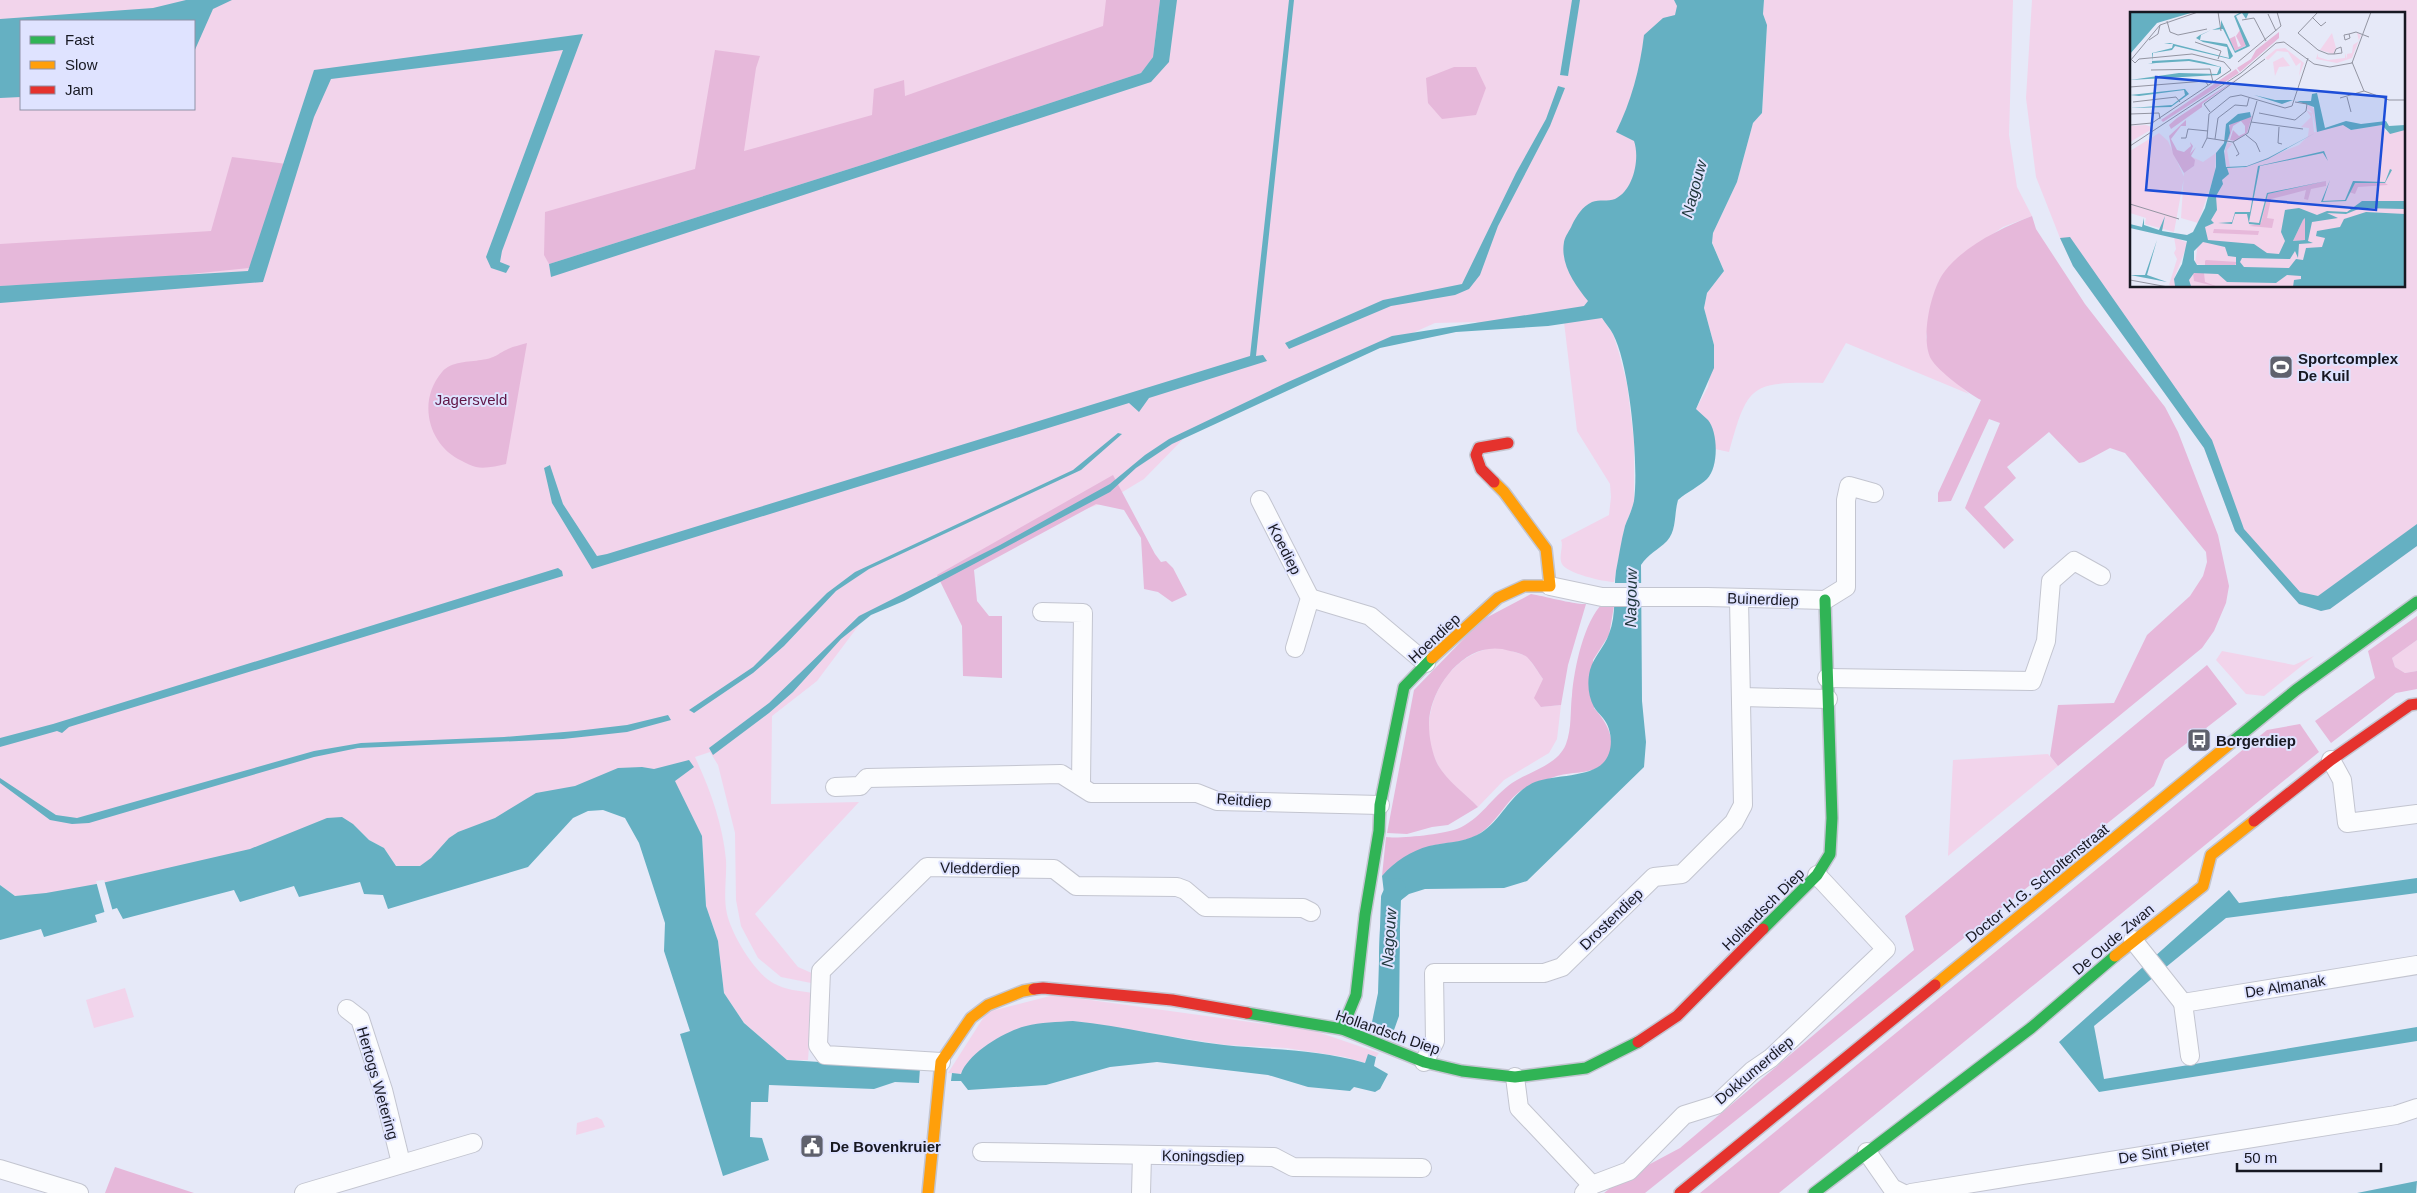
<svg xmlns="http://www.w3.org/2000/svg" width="2417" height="1193" viewBox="0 0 2417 1193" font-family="Helvetica,sans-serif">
<rect width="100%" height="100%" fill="#e6e9f8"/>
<g fill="#f2d4eb" fill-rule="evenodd">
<path d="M0,0H1698L1645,128L1602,318L1613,334L1619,353L1627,384L1634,441V503L1625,526L1614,582C1604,582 1566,573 1562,564C1558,556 1564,547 1561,540L1609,515L1611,497L1610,484L1577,431L1564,322L1463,329L1478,322L1435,323L1190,432L1144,479L1106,502L1050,521L865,617L817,681L772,716L771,804L859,802L755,914L798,967L814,974L816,984L781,977L758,958L741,926L736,900L735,833L718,765L710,752L695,757C710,789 723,825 726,860C727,877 723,896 727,914C732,935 754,972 773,983C785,990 800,991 813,993L808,1060H787L744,1023L724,993L718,941L706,906L702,836L674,781L693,767L441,868L396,866L384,848L369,840L354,825L72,893L15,896L0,885ZM21,21H194V109H21Z"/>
<path d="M1764,0H2013L2009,135L2017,187L2032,216L2003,227L1971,249L1939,281L1934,294L1926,337L1932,360L1969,394L1846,343L1823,383C1751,382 1748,383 1729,452L1715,449L1713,431L1696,409L1708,387L1714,345L1704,308L1707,293L1724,271L1712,242L1713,233L1737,182L1753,123L1762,113L1767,25L1763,14Z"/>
<path d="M2032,0H2417V546L2330,609L2321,611L2299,604L2235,531L2204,448L2073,266L2060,238L2036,177L2026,98ZM2131,14H2403V286H2131Z"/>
<polygon points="2417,640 2417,671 2405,673 2395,667 2392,658"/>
<path d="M1499,647L1527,656L1543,679L1541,707L1561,705L1557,739L1549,753L1504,780L1478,807C1466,794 1446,781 1438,765C1412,717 1445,651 1499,647Z"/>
<polygon points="2222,651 2294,665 2314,656 2264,696 2246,694 2216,660"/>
<polygon points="2048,754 2058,766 1948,856 1953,760"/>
<polygon points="125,988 134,1017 94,1028 86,1000"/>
<polygon points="1054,995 1315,1031 1379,1053 1376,1057 1368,1055 1365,1063 1345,1057 1286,1048 1225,1045 1073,1021 961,1074 948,1073 987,1012"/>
<polygon points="597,1117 602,1120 605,1127 576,1135 577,1123"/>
</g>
<g fill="#e6b8da">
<polygon points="1106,0 1160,0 1153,57 1141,73 868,163 549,264 544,255 545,212 695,169 715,50 760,56 756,68 744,151 872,115 874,89 904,80 905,96 1103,26"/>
<polygon points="1454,67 1476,67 1486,88 1476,115 1442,119 1428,103 1426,78"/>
<polygon points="232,157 294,165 249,268 132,280 0,286 0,244 211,231"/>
<path d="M2032,216L2036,229L2085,304L2165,407L2178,432L2218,535L2229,586L2226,603L2214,631L2202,648L2058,766L2050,756L2058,705L2114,703L2147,635L2190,596L2203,576L2207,562L2206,552L2125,453L2110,448L2084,462L2079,463L2049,432L2007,467L2016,478L1984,507L2014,540L2004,549L1965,508L2000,423L1989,419L1951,501L1938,502V493L1981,400C1969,394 1938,371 1931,359C1920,339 1931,288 1945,271C1964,246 2003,227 2032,216Z"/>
<path d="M527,343L506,464C497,466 485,469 476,467C472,466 466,463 462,461C428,445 417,401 442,372C451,361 469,362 481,360C496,358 497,354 508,349C514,346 521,345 527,343Z"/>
<polygon points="1113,475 1155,554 1161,562 1166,561 1173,568 1187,595 1172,602 1158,592 1144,589 1141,538 1124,510 1096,504 974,570 977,601 989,616 1002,616 1002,678 963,676 962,626 937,575"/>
<path d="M1531,594C1544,596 1576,605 1586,604L1568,665L1561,705L1541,707L1534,698L1543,679C1538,672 1533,663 1527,657C1523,654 1515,652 1510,651C1471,638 1437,678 1430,713C1427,728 1431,752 1438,765C1447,781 1466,794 1478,807L1448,825L1432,827L1407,834L1387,833L1414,690L1482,620Z"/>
<path d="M1603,603L1614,606L1609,635L1593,660L1594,708C1605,720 1617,739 1609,756C1600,777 1571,770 1554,777C1543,781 1528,785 1519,792C1504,804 1496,823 1479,834C1465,843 1448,842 1431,846C1417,850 1396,867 1382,876L1386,837C1400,839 1444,834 1457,829C1480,820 1492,797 1512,783C1530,771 1558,765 1566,744C1572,728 1570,711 1572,695C1574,669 1584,621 1603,603Z"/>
<polygon points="2417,616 2417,640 2392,658 2395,667 2405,673 2417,671 2417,689 2396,693 2331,743 2315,721 2375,678 2368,651"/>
<polygon points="2207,665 2237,704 2165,760 2154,786 1645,1193 1604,1193 1622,1179 1680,1148 1914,950 1905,916"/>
<polygon points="2300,724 2319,752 1779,1193 1700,1193 2267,730"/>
<polygon points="115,1167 194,1193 105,1193"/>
</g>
<g fill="#65b0c2">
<polygon points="186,0 232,0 213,9 194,52 194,21 21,21 21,97 0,98 0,19 153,8"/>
<polygon points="1160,0 1177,0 1169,62 1151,82 551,277 549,264 868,163 1141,73 1153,57"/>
<polygon points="1289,0 1294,0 1256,356 1263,355 1267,361 1149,398 1139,412 1129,403 592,569 552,503 544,468 550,465 563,504 597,556 607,554 1250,356"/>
<polygon points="1572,0 1580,0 1568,76 1560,75"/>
<path d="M1674,0H1764L1763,14L1767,25L1762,113L1753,123L1737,182L1713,233L1712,243L1724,271L1707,293L1704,308L1714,345V368L1696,409C1700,413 1704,416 1708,420C1718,432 1719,467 1707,479C1700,486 1687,492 1678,500C1674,513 1677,530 1667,541C1658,550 1648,554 1641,565L1642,701L1646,742L1644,767L1527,881L1504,888L1425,889L1409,894L1400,901L1397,915L1381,911L1384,893L1382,876C1395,861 1411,851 1429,846C1446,842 1461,843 1477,835C1501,823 1509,793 1535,782C1554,775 1590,777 1603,763C1614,752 1613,730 1603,718C1600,714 1596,711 1594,707C1588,696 1587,682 1590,670C1594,656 1604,648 1609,634C1617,614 1613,592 1616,571C1619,556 1621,541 1625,526C1628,518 1632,510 1634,501C1639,465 1630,366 1613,334C1610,328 1605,323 1602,318L1548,326L1456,332L1380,348L1172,444L1136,468L1110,492L904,601L871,615L841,639L793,692L769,713L713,755L709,748L769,703L859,616L1000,545L1110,484L1145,455L1169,439L1288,382L1392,336L1584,306L1588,301C1575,285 1560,264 1564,242C1565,236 1570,230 1572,225C1577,215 1582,207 1592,202C1599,199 1608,202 1615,199C1634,190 1640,158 1634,141L1616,132C1631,102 1640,69 1644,35L1663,18L1675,15L1677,6Z"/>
<polygon points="583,34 502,251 500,262 510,266 506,273 491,268 486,257 563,50 331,79 314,117 263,282 0,303 0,286 248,271 314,70"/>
<polygon points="1558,86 1565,88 1550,126 1498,226 1480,275 1469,289 1455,295 1391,306 1289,349 1285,343 1383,300 1462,284 1516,173 1546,119"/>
<polygon points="2070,237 2212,440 2244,529 2300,592 2318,596 2417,524 2417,546 2330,609 2321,611 2299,604 2235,531 2204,448 2073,266 2060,238"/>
<polygon points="1118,433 1122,434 1081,470 869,569 836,591 784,646 753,673 694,713 689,710 753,667 827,593 855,572 1073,470"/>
<polygon points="558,568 562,571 563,576 69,727 62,733 57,731 0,747 0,738 53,724"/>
<polygon points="668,715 671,720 627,732 563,739 358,748 314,757 89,823 72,824 50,820 0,783 0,778 56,815 77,818 314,751 361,743 504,737 576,731 627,725"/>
<polygon points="689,760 694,767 675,781 702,836 706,906 718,941 724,993 744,1023 787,1060 920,1068 919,1083 895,1082 874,1089 769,1085 768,1102 751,1102 750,1137 762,1138 769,1160 723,1176 680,1034 690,1031 664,951 665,923 639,843 625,818 603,810 588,811 573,818 528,867 388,909 383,895 364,894 360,882 299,897 294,886 240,902 234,890 123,919 117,908 95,915 97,922 44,937 41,929 0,940 0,885 15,896 46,893 102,883 250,849 327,818 342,817 353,824 369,840 384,848 396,866 420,866 431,858 449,838 458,832 495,818 536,793 575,786 618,768 642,767 654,769"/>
<polygon points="2417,878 2417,893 2226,918 2094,1026 2104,1079 2417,1027 2417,1041 2099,1092 2059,1042 2229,890 2239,903"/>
<polygon points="1387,928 1400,930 1399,1016 1394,1030 1372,1022 1378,993 1380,929"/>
<path d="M1073,1021C1124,1026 1173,1039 1224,1045C1272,1050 1319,1049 1365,1063L1368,1054L1376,1057L1374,1066L1388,1074L1380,1089L1375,1092L1354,1087L1350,1091L1308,1087L1268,1075L1157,1062L1110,1067L1046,1085L968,1090L961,1081H951L952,1073L961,1074C968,1053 1005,1031 1026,1026C1040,1022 1058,1022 1073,1021Z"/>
<polygon points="2417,1181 2416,1193 2357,1193"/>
</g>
<g fill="#e6e9f8">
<rect x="1612" y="583" width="31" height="23"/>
<polygon points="104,880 113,912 105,914 96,881"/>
</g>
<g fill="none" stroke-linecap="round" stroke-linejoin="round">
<polyline stroke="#65b0c2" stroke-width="20" points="1389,956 1391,898 1396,888"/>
<g stroke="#c3c5d0" stroke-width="20">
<g id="street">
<polyline points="1260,500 1310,598 1295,648"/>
<polyline points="1550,586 1602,597 1707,597 1825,600 1846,587 1846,500 1849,486 1874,493"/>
<polyline points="1310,598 1370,616 1426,663"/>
<polyline points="1042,612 1083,613 1081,785"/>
<polyline points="1827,678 2032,681 2046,641 2051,581 2074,561 2101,576"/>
<polyline points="1742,697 1828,699"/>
<polyline points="2331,760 2342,780 2347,823 2417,814"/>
<polyline points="835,787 860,786 867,778 1061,774 1091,793 1197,793 1217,801 1380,805"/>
<polyline points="2133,940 2183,1003 2417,965"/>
<polyline points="2183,1003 2190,1056"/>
<polyline points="347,1009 360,1019 383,1090 401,1163"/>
<polyline points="941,1062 825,1055 818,1045 821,971 927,867 1054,869 1076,886 1177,887 1185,890 1205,907 1303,908 1311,912"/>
<polyline points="1424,1062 1435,1041 1434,973 1544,973 1562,967 1654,877 1682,874 1734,822 1743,805 1739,599"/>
<polyline points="1515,1077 1519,1108 1592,1185"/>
<polyline points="982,1152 1274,1157 1293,1167 1422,1168"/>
<polyline points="1867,1152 1892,1188 1902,1193"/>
<polyline points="0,1169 79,1193"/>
<polyline points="304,1193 473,1143"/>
<polyline points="1141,1193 1142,1155"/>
<polyline points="1584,1193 1592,1185 1629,1171 1684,1115 1716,1105 1752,1071 1771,1058 1886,949 1817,875"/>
<polyline points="1911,1193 2396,1115 2417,1108"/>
</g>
</g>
<g stroke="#c3c5d0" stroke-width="14">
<g id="fast">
<polyline points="2232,742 2296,690 2417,602"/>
<polyline points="1763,929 1817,875 1830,854 1832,818 1825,600"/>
<polyline points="1247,1013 1342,1029 1424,1062 1462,1071 1515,1077 1586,1068 1638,1042"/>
<polyline points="1342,1029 1356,995 1365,915 1379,831 1380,805 1404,687 1432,658"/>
<polyline points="1814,1193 2031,1028 2115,956"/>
</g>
</g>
<g stroke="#c3c5d0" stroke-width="14">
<g id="slow">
<polyline points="1432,658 1498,598 1524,586 1550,586 1546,549 1504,492 1494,482"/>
<polyline points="2115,956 2203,886 2211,855 2254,821"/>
<polyline points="1935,985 2232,742"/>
<polyline points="928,1193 941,1062 971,1018 988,1005 1023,991 1034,989"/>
</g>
</g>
<g stroke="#c3c5d0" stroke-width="14">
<g id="jam">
<polyline points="1494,482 1481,469 1476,455 1479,448 1508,443"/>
<polyline points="2254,821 2331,760 2410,705 2417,704"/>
<polyline points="1034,989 1043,988 1172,1000 1247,1013"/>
<polyline points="1638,1042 1677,1016 1763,929"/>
<polyline points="1680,1193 1935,985"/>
</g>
</g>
<use href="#street" stroke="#fbfcfe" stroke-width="18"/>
<use href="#fast" stroke="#30b455" stroke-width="11"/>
<use href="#slow" stroke="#ff9f0a" stroke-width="11"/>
<use href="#jam" stroke="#e5322d" stroke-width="11"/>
</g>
<defs>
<g id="stadium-square" transform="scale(1.25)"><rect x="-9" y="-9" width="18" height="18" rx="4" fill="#5f616d" stroke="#dfe3ff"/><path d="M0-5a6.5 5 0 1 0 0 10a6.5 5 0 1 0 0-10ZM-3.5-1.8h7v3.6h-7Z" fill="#fff"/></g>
<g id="bus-square" transform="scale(1.25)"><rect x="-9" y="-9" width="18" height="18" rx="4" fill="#5f616d" stroke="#dfe3ff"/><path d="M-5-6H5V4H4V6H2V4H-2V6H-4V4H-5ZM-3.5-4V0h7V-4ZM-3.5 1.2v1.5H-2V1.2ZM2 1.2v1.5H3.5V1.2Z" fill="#fff"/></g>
<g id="civic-square" transform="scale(1.25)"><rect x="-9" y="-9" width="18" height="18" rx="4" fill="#5f616d" stroke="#dfe3ff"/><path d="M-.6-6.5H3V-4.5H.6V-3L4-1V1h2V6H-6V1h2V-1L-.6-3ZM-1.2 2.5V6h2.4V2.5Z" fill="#fff"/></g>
</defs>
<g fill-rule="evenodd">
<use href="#stadium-square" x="2281" y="367"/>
<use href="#bus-square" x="2199" y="740"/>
<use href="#civic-square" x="812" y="1146"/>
</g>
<g text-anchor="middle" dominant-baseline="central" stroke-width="4" stroke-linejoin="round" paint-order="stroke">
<g font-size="15" font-weight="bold" fill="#171822" stroke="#dfe3ff" text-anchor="start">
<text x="2298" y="358">Sportcomplex<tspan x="2298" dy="17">De Kuil</tspan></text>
<text x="2216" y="740">Borgerdiep</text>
<text x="830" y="1146">De Bovenkruier</text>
</g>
<g font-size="15" fill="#601546" stroke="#dfe3ff">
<text x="471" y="399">Jagersveld</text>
</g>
<g font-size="15" fill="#171822" stroke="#dfe3ff">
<text transform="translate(1285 549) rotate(63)">Koediep</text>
<text transform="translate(1763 599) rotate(2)">Buinerdiep</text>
<text transform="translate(1434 638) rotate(-43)">Hoendiep</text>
<text transform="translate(1244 800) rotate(4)">Reitdiep</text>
<text transform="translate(980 868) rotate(1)">Vledderdiep</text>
<text transform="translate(2037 883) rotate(-39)">Doctor H.G. Scholtenstraat</text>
<text transform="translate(1763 909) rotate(-45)">Hollandsch Diep</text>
<text transform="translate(1611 919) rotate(-44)">Drostendiep</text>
<text transform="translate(2113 939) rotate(-40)">De Oude Zwan</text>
<text transform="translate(2285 986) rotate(-9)">De Almanak</text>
<text transform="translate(1388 1032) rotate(19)">Hollandsch Diep</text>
<text transform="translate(1754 1070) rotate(-40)">Dokkumerdiep</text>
<text transform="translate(378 1083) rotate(74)">Hertogs Wetering</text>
<text transform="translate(2164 1151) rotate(-9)">De Sint Pieter</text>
<text transform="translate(1203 1156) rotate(1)">Koningsdiep</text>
</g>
<g font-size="16" font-style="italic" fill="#21383d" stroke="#dfe3ff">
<text transform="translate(1694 189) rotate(-75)">Nagouw</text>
<text transform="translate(1631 598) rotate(-89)">Nagouw</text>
<text transform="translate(1389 938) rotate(-86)">Nagouw</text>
</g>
</g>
<g transform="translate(2130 12)">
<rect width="275" height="275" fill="#e6e9f8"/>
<path d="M202,21L206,36L203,42L190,38ZM227,21L231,23L222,46L207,51L186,47L188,41V45L198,48L215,46V41L217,47V42L222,41L223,33L229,29ZM155,36L174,51L169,64L171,50L166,54L158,40L147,39L138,48L135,46L146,37ZM153,45L160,54L149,55L145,64L143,50ZM178,91L185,98L188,119L214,112L220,118L252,113L256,120L275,116V275H54L61,263L74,253L65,252L68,231L75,227L73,216L80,209L88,171L97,156L94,143L97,130L102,132L97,138L100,155L112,156L169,133L178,124L179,116L171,115L181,105L176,98L182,101L184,120H186L183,103L181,99L177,97ZM16,113L24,116L0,130V114ZM29,121L38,129L54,165L44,220L15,212L16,206L0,201V139ZM86,141L85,162L68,211L51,206L54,161L64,154L62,145L73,150ZM44,225L58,231L45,264V275L39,273L47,247L44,241L46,237Z" fill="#f2d4eb"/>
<path d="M110,18L117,33L105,39L99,27L105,24L108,35L111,34L106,24ZM149,20V26L110,60L107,56L121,47L126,38ZM106,57L109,61L33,110L31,108ZM111,64L72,92V95L41,117L39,113L47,106ZM122,104L117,121L105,129L100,128L103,118L109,124L115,121V114L111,109L103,114L99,127H97L100,112ZM56,108V114H51L41,127L47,138L54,140L61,134L60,130L63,134L60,142L66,135L61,144L65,148L64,154L54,161L43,142L39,124ZM196,169V174L181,177L178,188L174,187L176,178L141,187L137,206L144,207L142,216L119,214L131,211L138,182ZM224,171H255L258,173L228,175L225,182L219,180ZM175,206V228L163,229L173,208ZM84,217L109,218L129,219L128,223L83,221ZM75,249L76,248L108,250L104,254L75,253ZM63,261H74L75,270L88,275L64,269Z" fill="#e6b8da"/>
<path d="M0,0H64L27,11L0,42ZM111,0H119L116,7L112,1L106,4L120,34L105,41L93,17L82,18L91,15V8L105,39L116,34L104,4ZM81,18L71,23L70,28L97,32L103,44L100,47L45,34L42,38L23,41L22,49L59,47L74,50L91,55V61L88,63L0,68L49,61L87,62L90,55L59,49L26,51L18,52L22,51V41L42,36L43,32H34L40,31L99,46L97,35L73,30L66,26L70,23ZM55,77L59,82L41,95L0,96L42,93L55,83L54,78L9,84L0,83ZM187,81L195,116L216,109L231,112L256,109L259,114L275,113V118L260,122L252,113L221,118L213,113L187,120L184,95L167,89H181L182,82ZM124,83L145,88H163L152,92ZM120,100L121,105L99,113L100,121L94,139L96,155L117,154L138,146L185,121L138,147L116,155L97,156L99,162L92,168L93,172L86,184L87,198L81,208L84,211L75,215L78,228L124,232L137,241L149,242L155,229L151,220L155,198L169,196L187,203L197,199L217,200L232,189H274V197L231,196L216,202L197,201L208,206L182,210L178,229L183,231L169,232L168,246L165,239L160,247L112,246L110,250L114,255L159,256L166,247L173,248L176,236L192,235L195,226L186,224L187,219L210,215L214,207L236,200L275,202V275H163L164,268L171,267V264L157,263L146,271L97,270L88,262L64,261L59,268L61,274H45L44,267L52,252L57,229L0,216V212L12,215L14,206V213L29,218L35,204L32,219L57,223L63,220L75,196L86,155V141L94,131L96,112L108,102ZM175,206V228L163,229L173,208ZM73,230L95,235L98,244L106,245V253H67L64,248V239ZM194,139L198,149L193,141L130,154L119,210L129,211L137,181L196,169L138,182L130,213L119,212L117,202H105L102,212L88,211L102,210L105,200H120L128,154ZM260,157L262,158L255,171H225L216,189L191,190L200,168L193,189L215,188L223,169L255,170ZM27,228L17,263L37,270L0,263H15Z" fill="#65b0c2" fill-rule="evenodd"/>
<path fill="none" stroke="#9395a2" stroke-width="1" d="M88,0L91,19M188,0L168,21L188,38L198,42H204L212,41L211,35L206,37L204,42M138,2L146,19M182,5L191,14L196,10M112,8L124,6L136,29M37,9L40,20L48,23L77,17M219,22L220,26L215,28L214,23L219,22L226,20L239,25M19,28L28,22L30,13M65,30L91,39L88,47M0,49L30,13L68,0M108,50L151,14L147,0M222,50L234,79M21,58L80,57L83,70M0,75L75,69L78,73M234,79L259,88H275M217,85L221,100M210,86L234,79M3,90L46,85L50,90M80,100L74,92L135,47M129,101L165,108L176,99L177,92L165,90M0,102L29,101L30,107M121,110L173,117M0,113L22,111L101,58L94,50L62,42L9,47L5,51L2,48M149,115L148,131L152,132M116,123L126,131L130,140M51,126H56L58,117L78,119M77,126L79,102L100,85L111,83L155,96L162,94L178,46M85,127L88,106L105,93L117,94L119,86M0,134L111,61L146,31L154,30L184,52L200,55L222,51L241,0M72,136L77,126L103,130M106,144L109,142L103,130L118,121L127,89M0,192L49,207M0,268L38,275"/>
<path fill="#1d4ed8" fill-opacity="0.15" stroke="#1d4ed8" stroke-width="2.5" d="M26,65L256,85L246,198L16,178Z"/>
<rect width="275" height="275" fill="none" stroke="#171822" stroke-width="2.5"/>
</g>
<rect x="20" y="20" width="175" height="90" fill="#dfe3ff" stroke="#8f92a7"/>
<rect x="30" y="36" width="25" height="8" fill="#30b455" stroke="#8f92a7"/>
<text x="65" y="45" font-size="15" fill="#171822">Fast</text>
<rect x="30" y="61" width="25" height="8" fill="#ff9f0a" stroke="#8f92a7"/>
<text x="65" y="70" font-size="15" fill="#171822">Slow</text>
<rect x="30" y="86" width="25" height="8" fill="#e5322d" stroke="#8f92a7"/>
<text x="65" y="95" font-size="15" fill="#171822">Jam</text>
<path d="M2237 1163v8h144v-8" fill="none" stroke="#171822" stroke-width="2.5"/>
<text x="2244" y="1163" font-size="15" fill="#171822" stroke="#dfe3ff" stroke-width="4" paint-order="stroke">50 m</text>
</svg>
